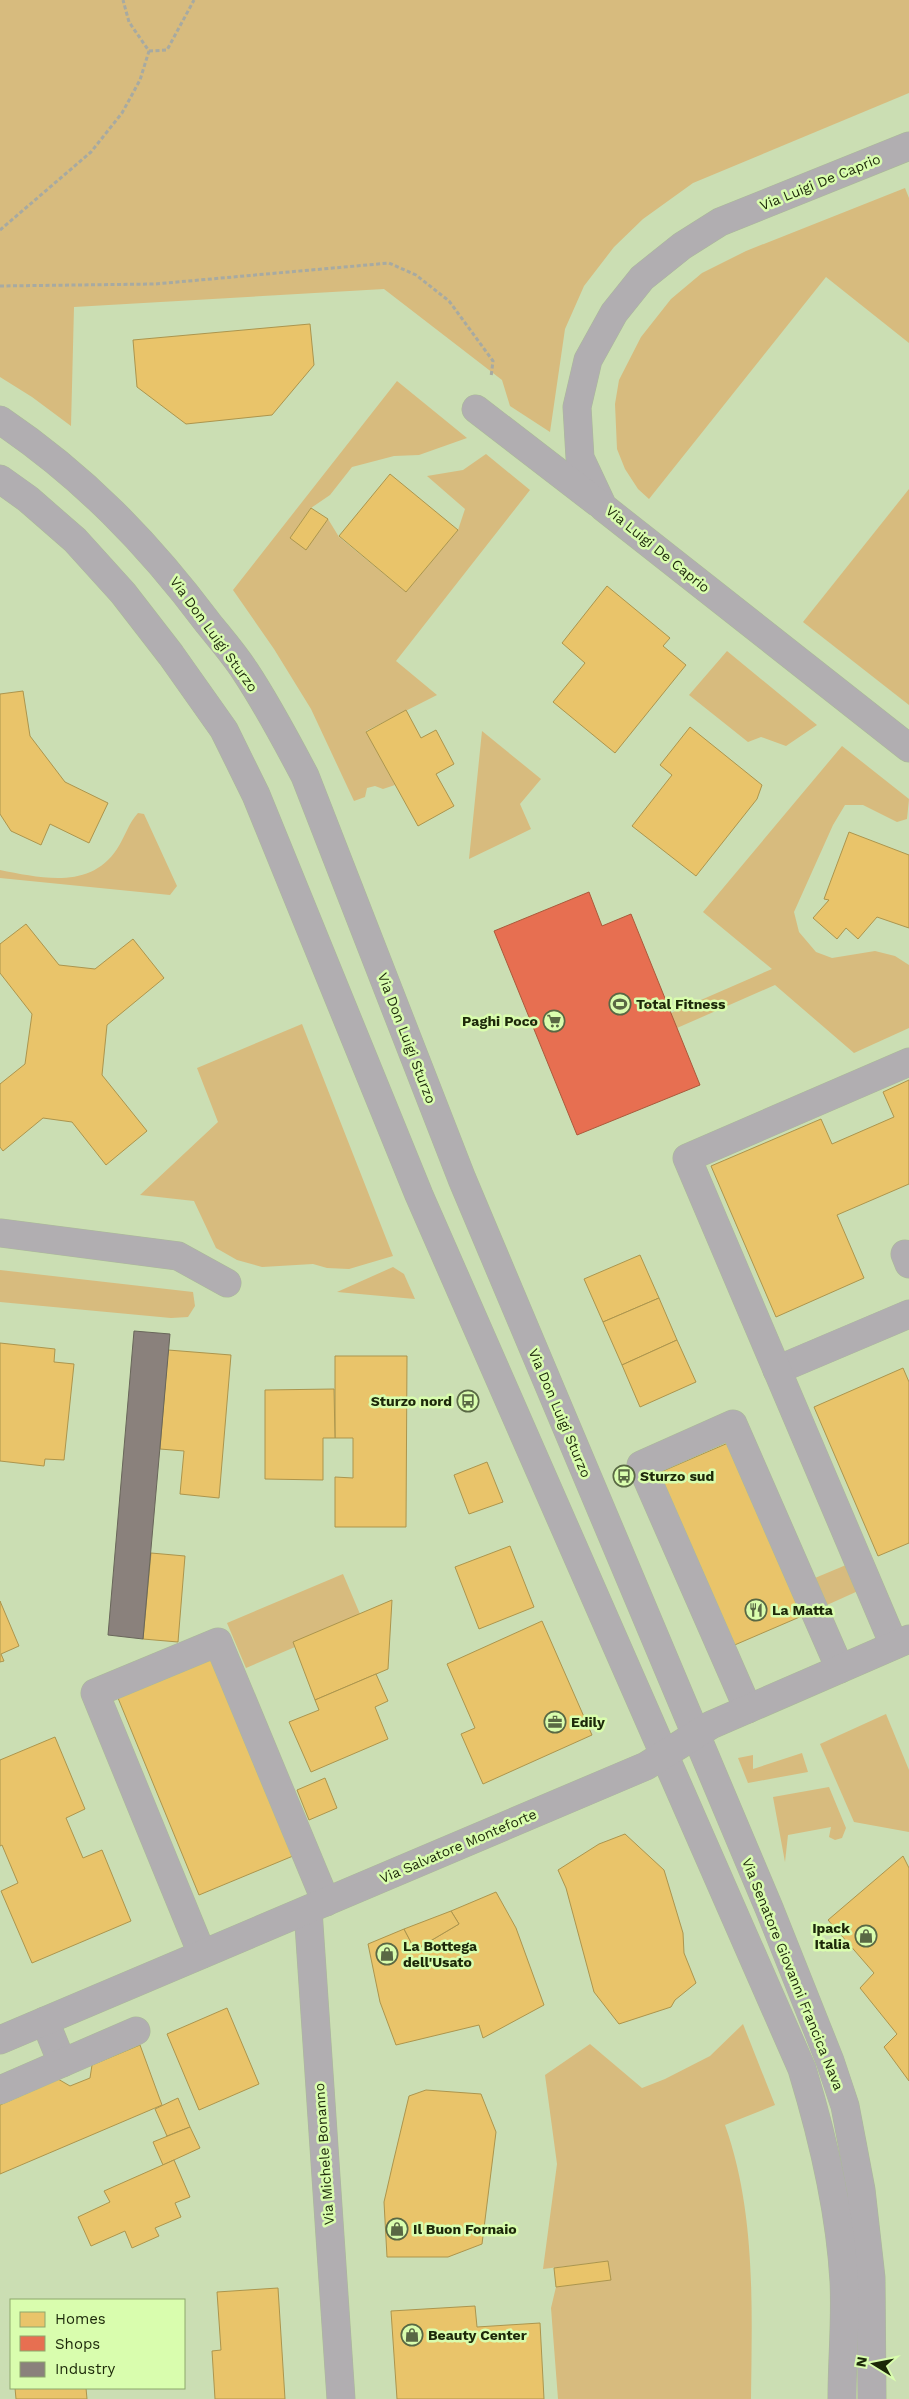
<svg xmlns="http://www.w3.org/2000/svg" width="909" height="2399" viewBox="0 0 909 2399" font-family="'Work Sans',sans-serif">
<rect width="100%" height="100%" fill="#cbdeb3"/>
<g fill="#d7bb7e">
<polygon points="0,0 909,0 909,93 693,183 643,219 614,247 584,286 565,329 550,432 510,406 502,380 384,289 74,307 71,426 32,397 0,377"/>
<polygon points="905,188 909,198 909,343 826,277 649,499 638,489 625,469 617,449 615,404 619,380 641,337 671,299 702,273 746,251"/>
<polygon points="397,381 467,438 419,455 394,456 352,467 330,495 311,508 290,538 306,549 328,519 339,537 406,592 458,530 465,509 427,476 463,470 486,454 530,490 396,661 437,695 366,731 395,785 383,789 375,786 367,788 365,797 354,801 311,709 274,649 233,590"/>
<polygon points="909,489 909,705 803,622"/>
<polygon points="727,651 817,725 786,746 761,737 748,742 689,695"/>
<polygon points="482,731 541,779 520,804 531,829 469,859"/>
<polygon points="842,746 909,799 907,819 897,822 863,805 845,805 833,825 794,912 799,932 816,952 832,958 875,951 895,956 909,965 909,1028 854,1053 775,985 677,1028 671,1013 772,969 703,912"/>
<path d="M138,813L144,814L177,886L170,895L0,878V870C41,878 90,890 117,849C125,837 128,824 138,813Z"/>
<polygon points="302,1024 393,1256 349,1269 327,1268 313,1264 262,1267 237,1260 216,1248 194,1201 140,1195 218,1122 197,1068"/>
<polygon points="393,1267 404,1274 415,1299 337,1292"/>
<polygon points="0,1270 193,1292 195,1306 188,1317 171,1318 0,1302"/>
<polygon points="846,1565 858,1591 827,1605 815,1578"/>
<polygon points="343,1574 360,1614 294,1642 295,1647 246,1668 227,1623"/>
<polygon points="886,1714 909,1770 909,1832 854,1822 820,1744"/>
<polygon points="802,1753 808,1772 748,1783 738,1758 753,1755 753,1769"/>
<polygon points="829,1787 846,1828 842,1838 835,1840 829,1837 831,1827 788,1835 785,1862 773,1797"/>
<path d="M743,2024L775,2105L725,2125C756,2212 752,2308 751,2399H558L551,2308L556,2287L610,2280L608,2261L543,2269L557,2164L545,2075L590,2044L642,2088L665,2079L710,2056Z"/>
</g>
<g fill="#e9c46a" stroke="#ac954d">
<polygon points="310,324 314,365 272,415 186,424 137,387 133,340"/>
<polygon points="390,474 458,530 406,592 339,536"/>
<polygon points="311,508 328,519 306,550 290,538"/>
<polygon points="607,586 670,638 663,646 686,665 615,753 553,702 585,663 562,643"/>
<polygon points="23,691 30,736 65,782 108,803 89,843 50,824 41,845 11,831 0,814 0,694"/>
<polygon points="406,710 421,738 436,730 454,764 436,774 454,806 418,826 366,732"/>
<polygon points="690,727 762,785 757,799 696,876 632,826 672,775 660,765"/>
<polygon points="849,832 909,855 909,928 877,917 858,939 846,928 837,939 813,918 829,900 824,899"/>
<polygon points="26,924 59,965 95,969 133,939 164,978 107,1025 102,1075 147,1131 106,1165 72,1122 43,1118 3,1151 0,1147 0,1084 25,1064 32,1014 0,973 0,944"/>
<polygon points="909,1080 909,1184 837,1215 864,1278 776,1317 711,1166 821,1119 832,1144 894,1117 883,1092"/>
<polygon points="640,1255 659,1298 603,1322 584,1279"/>
<polygon points="659,1298 677,1340 622,1365 603,1322"/>
<polygon points="677,1340 696,1382 640,1407 622,1365"/>
<polygon points="0,1343 55,1349 54,1362 74,1364 64,1460 45,1459 44,1466 0,1461"/>
<polygon points="168,1350 231,1355 219,1498 180,1494 184,1451 160,1449"/>
<polygon points="335,1356 407,1356 406,1527 335,1527 335,1477 353,1478 353,1438 335,1438"/>
<polygon points="903,1368 909,1382 909,1543 878,1556 814,1407"/>
<polygon points="334,1389 335,1438 323,1438 323,1480 265,1479 265,1390"/>
<polygon points="728,1443 802,1616 730,1647 656,1474"/>
<polygon points="487,1462 503,1502 469,1514 454,1475"/>
<polygon points="510,1546 534,1607 479,1629 455,1567"/>
<polygon points="151,1553 185,1556 178,1642 143,1639"/>
<polygon points="392,1600 388,1669 315,1700 293,1642"/>
<polygon points="0,1601 19,1646 1,1654 4,1661 0,1662"/>
<polygon points="542,1621 592,1735 483,1784 461,1734 475,1728 447,1664"/>
<polygon points="213,1658 293,1856 199,1895 118,1698"/>
<polygon points="376,1674 388,1701 375,1707 388,1739 311,1772 289,1722 319,1710 315,1700"/>
<polygon points="55,1737 85,1809 66,1818 83,1858 102,1850 131,1921 32,1963 1,1891 18,1883 2,1845 0,1846 0,1760"/>
<polygon points="325,1778 337,1808 309,1820 297,1790"/>
<polygon points="625,1834 664,1870 683,1933 684,1953 696,1983 675,2000 671,2007 619,2024 594,1992 566,1888 558,1870 599,1844"/>
<polygon points="903,1856 909,1868 909,2081 884,2047 897,2034 860,1988 874,1973 828,1920"/>
<polygon points="496,1892 516,1928 544,2005 483,2038 479,2025 396,2045 380,2002 368,1944 404,1929 415,1950 459,1924 451,1911"/>
<polygon points="451,1911 459,1924 415,1950 404,1929"/>
<polygon points="227,2008 259,2084 199,2110 167,2034"/>
<polygon points="140,2045 162,2105 0,2174 0,2105 58,2079 70,2086 90,2078 92,2065"/>
<polygon points="426,2090 481,2094 496,2132 482,2244 448,2257 387,2257 384,2202 393,2163 409,2096"/>
<polygon points="178,2098 190,2127 167,2136 155,2109"/>
<polygon points="190,2127 200,2148 163,2165 153,2142"/>
<polygon points="174,2160 190,2197 175,2203 181,2217 155,2228 159,2236 132,2248 125,2231 91,2246 78,2217 110,2202 104,2191"/>
<polygon points="608,2261 611,2280 556,2287 554,2268"/>
<polygon points="278,2288 285,2399 215,2399 212,2351 221,2350 217,2292"/>
<polygon points="475,2306 477,2327 540,2323 544,2399 397,2399 391,2311"/>
<polygon points="15,2388 86,2388 87,2399 16,2399"/>
</g>
<polygon fill="#e76f51" stroke="#aa5a3b" points="589,892 602,926 631,914 700,1085 577,1135 494,931"/>
<polygon fill="#8a817c" stroke="#69665a" points="134,1331 170,1334 143,1639 108,1635"/>
<g fill="none" stroke-linecap="round" stroke-linejoin="round">
<g stroke="#abba98" stroke-width="29">
<g id="minor">
<polyline points="909,146 720,222 682,246 642,278 614,313 588,360 577,407 580,458 603,507 909,748"/>
<polyline points="476,409 598,503"/>
<path d="M0,420C83,476 148,543 208,623C220,638 234,654 245,671C267,704 286,740 305,776L462,1179L769,1908L830,2061L845,2106L861,2190L871,2278L872,2399"/>
<path d="M0,479L28,499L75,540L123,593L171,655L224,730L256,795L419,1195L802,2069C823,2138 840,2209 844,2281C846,2320 842,2360 842,2399"/>
<polyline points="0,1233 178,1256 227,1283"/>
<polyline points="905,1254 909,1264"/>
<polyline points="777,1370 909,1314"/>
<polyline points="894,1645 687,1158 909,1062"/>
<polyline points="748,1709 641,1465 733,1424 840,1669"/>
<polyline points="308,1910 341,2399"/>
<polyline points="202,1954 95,1693 218,1642 326,1902"/>
<polyline points="45,2021 62,2063"/>
<polyline points="0,2040 646,1766 711,1725 909,1639"/>
<polyline points="0,2090 136,2031"/>
</g>
</g>
<g stroke="#a7aaa2" stroke-width="3" stroke-dasharray="4 2.5" stroke-linecap="butt">
<polyline points="149,51 167,50 194,0"/>
<polyline points="0,230 91,152 122,113 140,80 149,51 129,22 123,0"/>
<polyline points="0,286 155,284 389,263 416,275 449,301 493,361 491,377"/>
</g>
<use href="#minor" stroke="#b1aeb1" stroke-width="28"/>
</g>
<defs>
<g id="stadium-ring" transform="scale(1.125)"><circle r="9.5" fill="#d9fdae" stroke="#596844" stroke-width="1.5"/><path d="M0-5a6.5 5 0 1 0 0 10a6.5 5 0 1 0 0-10ZM-3.5-1.8h7v3.6h-7Z" fill="#596844"/></g>
<g id="supermarket-ring" transform="scale(1.125)"><circle r="9.5" fill="#d9fdae" stroke="#596844" stroke-width="1.5"/><path d="M-6-5.5h2.5l.6 2H6L4.5 2H-2.5L-4.4-4H-6ZM-1.5 3.2a1.3 1.3 0 1 0 .1 0ZM3 3.2a1.3 1.3 0 1 0 .1 0Z" fill="#596844"/></g>
<g id="bus-ring" transform="scale(1.125)"><circle r="9.5" fill="#d9fdae" stroke="#596844" stroke-width="1.5"/><path d="M-5-6H5V4H4V6H2V4H-2V6H-4V4H-5ZM-3.5-4V0h7V-4ZM-3.5 1.2v1.5H-2V1.2ZM2 1.2v1.5H3.5V1.2Z" fill="#596844"/></g>
<g id="restaurant-ring" transform="scale(1.125)"><circle r="9.5" fill="#d9fdae" stroke="#596844" stroke-width="1.5"/><path d="M-5-6h1v4h1v-4h1v4h1v-4h1v5L-1.5 .5V6h-2V.5L-5-1ZM5-6V6H3V1.5H1.5Q1.5-4 5-6Z" fill="#596844"/></g>
<g id="office-ring" transform="scale(1.125)"><circle r="9.5" fill="#d9fdae" stroke="#596844" stroke-width="1.5"/><path d="M-6-3h4V-5.5h4V-3h4V5H-6ZM-1-4.5V-3h2v-1.5ZM-6 0V1H6V0Z" fill="#596844"/></g>
<g id="shop-ring" transform="scale(1.125)"><circle r="9.5" fill="#d9fdae" stroke="#596844" stroke-width="1.5"/><path d="M-5-2.5h2.3a2.7 3.5 0 0 1 5.4 0H5L5.5 6h-11ZM-1.5-2.5h3a1.5 2.3 0 0 0-3 0Z" fill="#596844"/></g>
</defs>
<g fill-rule="evenodd">
<use href="#stadium-ring" x="620" y="1004"/>
<use href="#supermarket-ring" x="554" y="1021"/>
<use href="#bus-ring" x="468" y="1401"/>
<use href="#bus-ring" x="624" y="1476"/>
<use href="#restaurant-ring" x="756" y="1610"/>
<use href="#office-ring" x="555" y="1722"/>
<use href="#shop-ring" x="866" y="1936"/>
<use href="#shop-ring" x="387" y="1954"/>
<use href="#shop-ring" x="397" y="2229"/>
<use href="#shop-ring" x="412" y="2335"/>
</g>
<g text-anchor="middle" dominant-baseline="central" stroke-width="5" stroke-linejoin="round" paint-order="stroke">
<g font-size="14" fill="#1c2809" stroke="#d9fdae">
<text transform="translate(820 182) rotate(-22)">Via Luigi De Caprio</text>
<text transform="translate(658 549) rotate(39)">Via Luigi De Caprio</text>
<text transform="translate(214 634) rotate(54)">Via Don Luigi Sturzo</text>
<text transform="translate(407 1038) rotate(69)">Via Don Luigi Sturzo</text>
<text transform="translate(560 1413) rotate(67)">Via Don Luigi Sturzo</text>
<text transform="translate(458 1846) rotate(-23)">Via Salvatore Monteforte</text>
<text transform="translate(793 1974) rotate(68)">Via Senatore Giovanni Francica Nava</text>
<text transform="translate(324 2154) rotate(-94)">Via Michele Bonanno</text>
</g>
<g font-size="14" font-weight="bold" fill="#1c2809" stroke="#d9fdae" text-anchor="start">
<text x="636" y="1004">Total Fitness</text>
<text x="538" y="1021" text-anchor="end">Paghi Poco</text>
<text x="452" y="1401" text-anchor="end">Sturzo nord</text>
<text x="640" y="1476">Sturzo sud</text>
<text x="772" y="1610">La Matta</text>
<text x="571" y="1722">Edily</text>
<text x="850" y="1928" text-anchor="end">Ipack<tspan x="850" dy="16">Italia</tspan></text>
<text x="403" y="1946">La Bottega<tspan x="403" dy="16">dell'Usato</tspan></text>
<text x="413" y="2229">Il Buon Fornaio</text>
<text x="428" y="2335">Beauty Center</text>
</g>
</g>
<rect x="10" y="2299" width="175" height="90" fill="#d9fdae" stroke="#8da86c"/>
<rect x="20" y="2312" width="25" height="15" fill="#e9c46a" stroke="#8da86c"/>
<text x="55" y="2324" font-size="15" fill="#1c2809">Homes</text>
<rect x="20" y="2336" width="25" height="15" fill="#e76f51" stroke="#8da86c"/>
<text x="55" y="2349" font-size="15" fill="#1c2809">Shops</text>
<rect x="20" y="2362" width="25" height="15" fill="#8a817c" stroke="#8da86c"/>
<text x="55" y="2374" font-size="15" fill="#1c2809">Industry</text>
<g transform="translate(874 2364) rotate(280)" stroke="#d9fdae" stroke-width="4" paint-order="stroke">
<path d="M0-4L9 19L0 12L-9 19Z" fill="#1c2809"/>
<text y="-8" font-size="14" font-weight="bold" text-anchor="middle" fill="#1c2809">N</text>
</g>
</svg>
